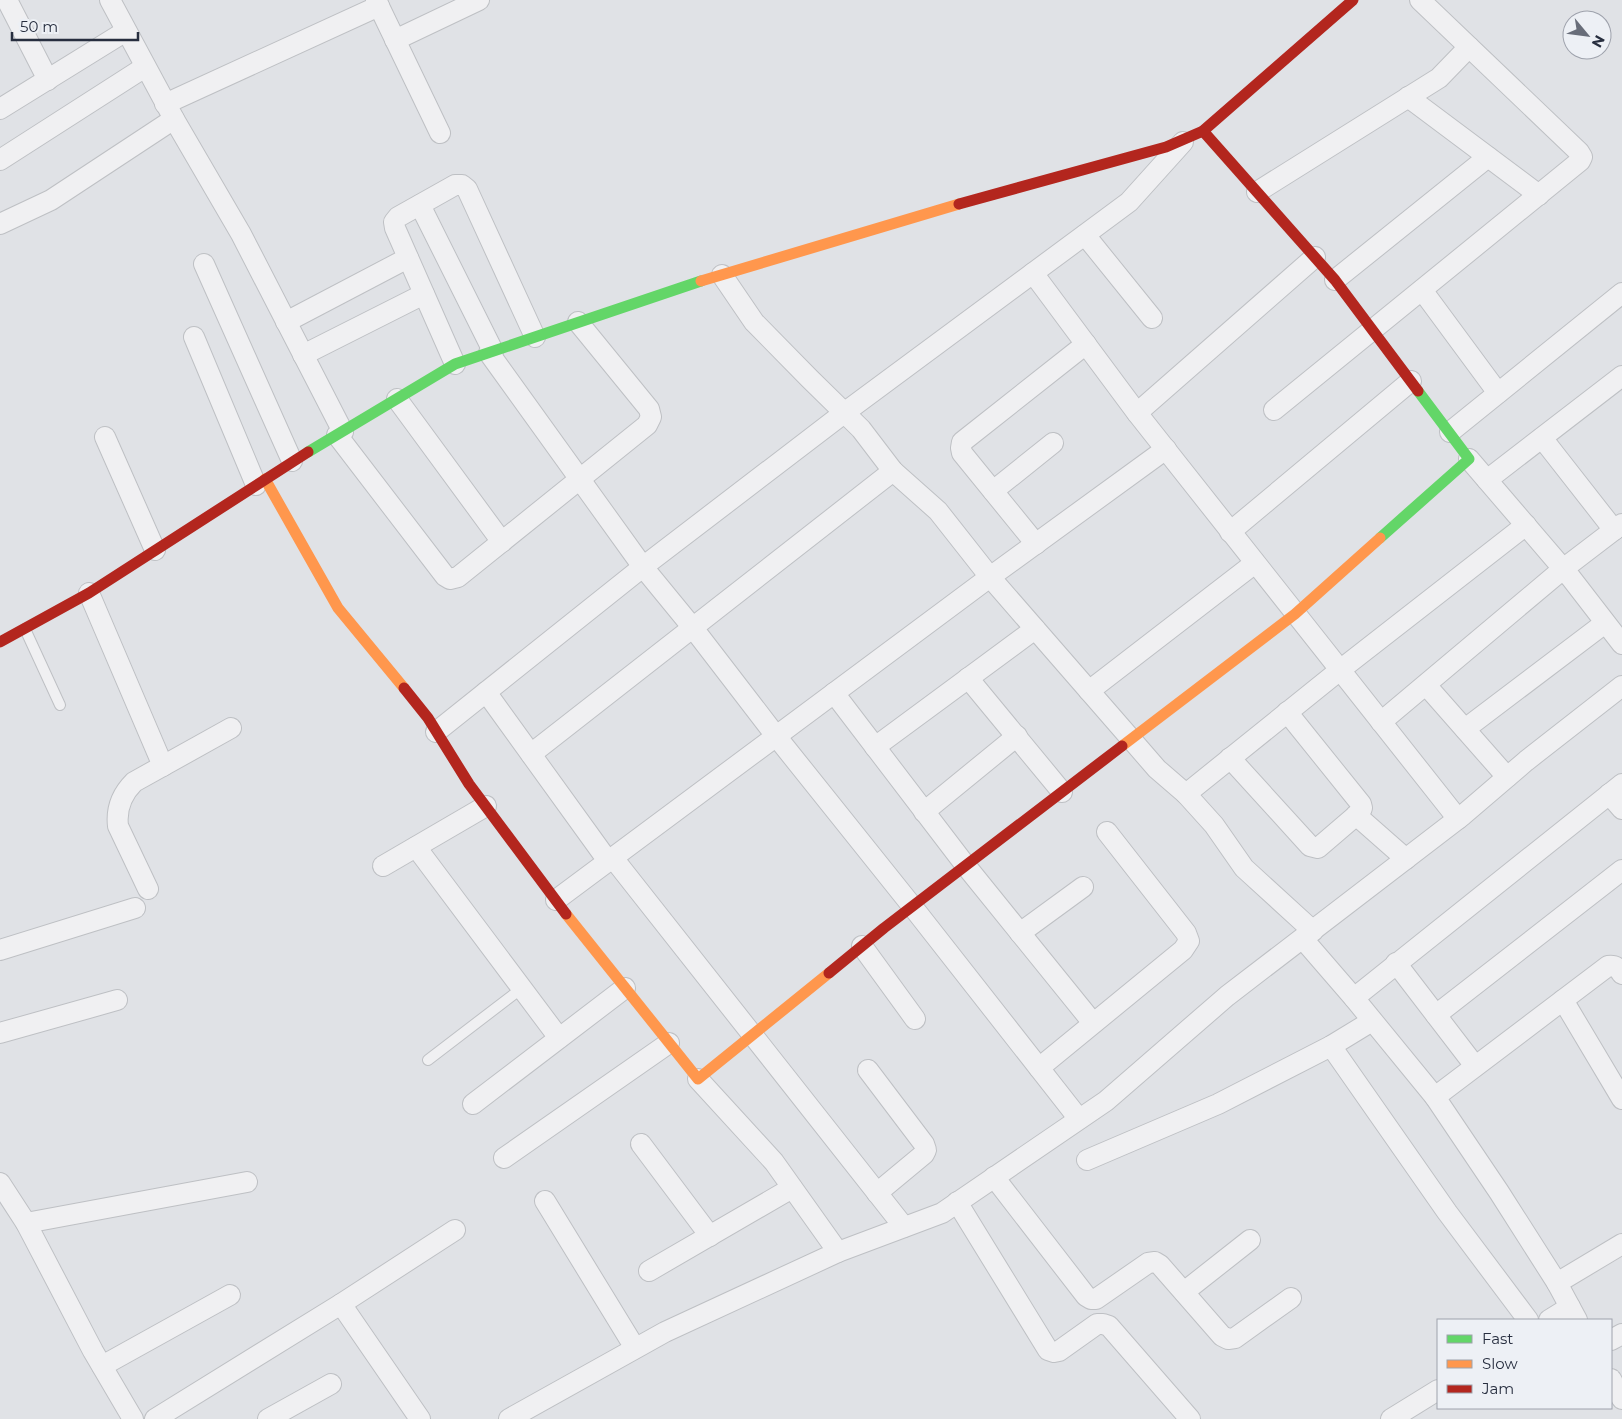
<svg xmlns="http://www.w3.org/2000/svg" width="1622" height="1419" viewBox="0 0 1622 1419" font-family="Montserrat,sans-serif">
<rect width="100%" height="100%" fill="#e0e2e6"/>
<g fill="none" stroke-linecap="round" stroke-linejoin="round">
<g stroke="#bec0c4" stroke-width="12">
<g id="lane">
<polyline points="25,629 60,705"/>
<polyline points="428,1060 522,988"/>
</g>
</g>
<g stroke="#bec0c4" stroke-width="22">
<g id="street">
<polyline points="7,0 48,80"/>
<polyline points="110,0 174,119 241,234 343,432"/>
<polyline points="376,0 440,133"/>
<polyline points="395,40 479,0"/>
<polyline points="1408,97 1539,195"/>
<polyline points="165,104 379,6"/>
<polyline points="0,109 126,31"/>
<polyline points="0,160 145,67"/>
<polyline points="1257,192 1439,78 1469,47"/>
<polyline points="420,205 493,351"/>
<polyline points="0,224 51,200 174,119"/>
<polyline points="1085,235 1152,318"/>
<polyline points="204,264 292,461"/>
<polyline points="1033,273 1137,413 1458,819"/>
<polyline points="722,275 754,322 810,379 861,429 893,471 938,511 990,577 1131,739 1157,769 1186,794 1214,825 1244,868 1313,931"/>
<polyline points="1335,280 1488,157"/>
<polyline points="1422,290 1498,393"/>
<polyline points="286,322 408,258"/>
<polyline points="194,337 256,485"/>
<polyline points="489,353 643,567 693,628 776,736 912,906 1079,1119"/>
<polyline points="303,355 424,294"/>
<polyline points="455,364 395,228 394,222 398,217 455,185 462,185 467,189 535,337"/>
<polyline points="397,399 502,542"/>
<polyline points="1274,410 1580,161 1582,157 1579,152 1420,0"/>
<polyline points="1137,413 1315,257"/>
<polyline points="1450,432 1622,293"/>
<polyline points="337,435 445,576 450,579 458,577 647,425 651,417 649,409 578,322"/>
<polyline points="105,437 155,550"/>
<polyline points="1542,438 1614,530"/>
<polyline points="1469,459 1571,578 1622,644"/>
<polyline points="1487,480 1622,376"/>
<polyline points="993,491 1053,443"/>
<polyline points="1230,532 1411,381"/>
<polyline points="1036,544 962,453 961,448 962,442 1086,344"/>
<polyline points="89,593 163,766"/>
<polyline points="968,678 1062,792"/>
<polyline points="1426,685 1507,777"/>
<polyline points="1089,691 1255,563"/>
<polyline points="486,692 608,861"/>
<polyline points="834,693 966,866 1093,1023"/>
<polyline points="1381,722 1563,569 1622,524"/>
<polyline points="1465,729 1605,623"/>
<polyline points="436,732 644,566 844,413 1129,202 1183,142"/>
<polyline points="875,747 1035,629"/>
<polyline points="531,754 893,471"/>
<polyline points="1230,758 1310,846 1318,848 1360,812 1362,808 1361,804 1287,712"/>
<polyline points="1186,794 1340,670 1526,525"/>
<polyline points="1609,794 1622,809"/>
<polyline points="924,812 1017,736"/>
<polyline points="1356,815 1406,859"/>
<polyline points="416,847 559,1038"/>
<polyline points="613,858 904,1227"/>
<polyline points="383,866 486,806"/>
<path d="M148,889L118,826C116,809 122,794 134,782L231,728"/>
<polyline points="556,900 990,577 1166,449"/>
<polyline points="1020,933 1083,887"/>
<polyline points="1303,939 1354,998 1435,1097 1499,1192 1557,1283 1577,1320"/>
<polyline points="862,946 915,1019"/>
<polyline points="0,950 135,908"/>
<polyline points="1396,963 1475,1066"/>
<polyline points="1354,998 1622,784"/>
<polyline points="1563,1000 1622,1099"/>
<polyline points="1436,1015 1622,870"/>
<polyline points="0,1033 117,1000"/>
<polyline points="1331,1046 1447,1212 1528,1320"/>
<polyline points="1039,1068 1183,950 1189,941 1186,933 1107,832"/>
<polyline points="868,1070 924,1144 926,1150 924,1154 877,1193"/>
<path d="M1435,1097L1608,966C1616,965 1618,968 1622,974"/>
<polyline points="473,1104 625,988"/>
<polyline points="641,1144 710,1236"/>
<polyline points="504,1158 669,1043"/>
<polyline points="1087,1160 1218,1104 1331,1046 1372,1021"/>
<polyline points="994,1177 1086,1296 1091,1299 1096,1299 1148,1263 1155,1262 1160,1265 1222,1336 1228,1339 1235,1338 1291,1298"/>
<polyline points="0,1183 26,1223 93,1351 133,1419"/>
<polyline points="545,1201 635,1348"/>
<polyline points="957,1202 1048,1350 1054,1352 1059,1351 1097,1324 1103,1324 1109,1326 1190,1419"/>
<polyline points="26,1223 247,1182"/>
<polyline points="838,1252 942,1213 1106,1101 1227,996 1463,815 1526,761 1622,686"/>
<polyline points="649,1271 792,1188"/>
<polyline points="1557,1283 1622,1244"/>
<polyline points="1184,1292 1250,1240"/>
<polyline points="341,1304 420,1419"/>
<polyline points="1549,1320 1570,1307"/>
<polyline points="1611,1340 1622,1334"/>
<polyline points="102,1366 230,1295"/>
<polyline points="1611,1379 1622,1399"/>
<polyline points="155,1419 341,1304 455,1230"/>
<polyline points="268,1419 331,1384"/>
<polyline points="509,1419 665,1332 838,1252 774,1162 698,1079"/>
<polyline points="1391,1419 1438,1390"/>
</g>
</g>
<use href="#lane" stroke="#f0f0f2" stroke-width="10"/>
<use href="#street" stroke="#f0f0f2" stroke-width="20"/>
<g stroke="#63d668" stroke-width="11">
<polyline points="308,452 455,364 701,281"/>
<polyline points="1380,538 1469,459 1418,391"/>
</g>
<g stroke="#ff974d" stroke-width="11">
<polyline points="701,281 959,204"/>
<polyline points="265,479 338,608 404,688"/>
<polyline points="1122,746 1295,614 1380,538"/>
<polyline points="566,914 698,1079 829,973"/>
</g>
<g stroke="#b3261e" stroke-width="11">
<polyline points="1203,131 1335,280 1418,391"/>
<polyline points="959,204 1166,147 1203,131 1353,0"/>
<polyline points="0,642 89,593 308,452"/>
<polyline points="404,688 428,718 469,784 566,914"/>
<polyline points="829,973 884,928 1122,746"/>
</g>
</g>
<rect x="1437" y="1319" width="175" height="90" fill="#edf0f5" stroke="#9ea2ac"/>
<rect x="1447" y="1335" width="25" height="8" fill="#63d668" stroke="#9ea2ac"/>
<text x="1482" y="1344" font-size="15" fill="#272e3f">Fast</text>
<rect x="1447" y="1360" width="25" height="8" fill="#ff974d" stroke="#9ea2ac"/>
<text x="1482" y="1369" font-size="15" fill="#272e3f">Slow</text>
<rect x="1447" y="1385" width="25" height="8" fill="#b3261e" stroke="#9ea2ac"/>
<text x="1482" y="1394" font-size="15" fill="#272e3f">Jam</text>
<g transform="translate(1587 35) rotate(119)"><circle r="24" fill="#edf0f5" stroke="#9ea2ac"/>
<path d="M0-4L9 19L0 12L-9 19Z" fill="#686d79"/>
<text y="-8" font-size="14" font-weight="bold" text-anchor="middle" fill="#272e3f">N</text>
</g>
<path d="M12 32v8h126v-8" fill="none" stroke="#272e3f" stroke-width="2.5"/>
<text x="20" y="32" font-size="15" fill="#272e3f" stroke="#edf0f5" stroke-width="4" paint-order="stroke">50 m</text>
</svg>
